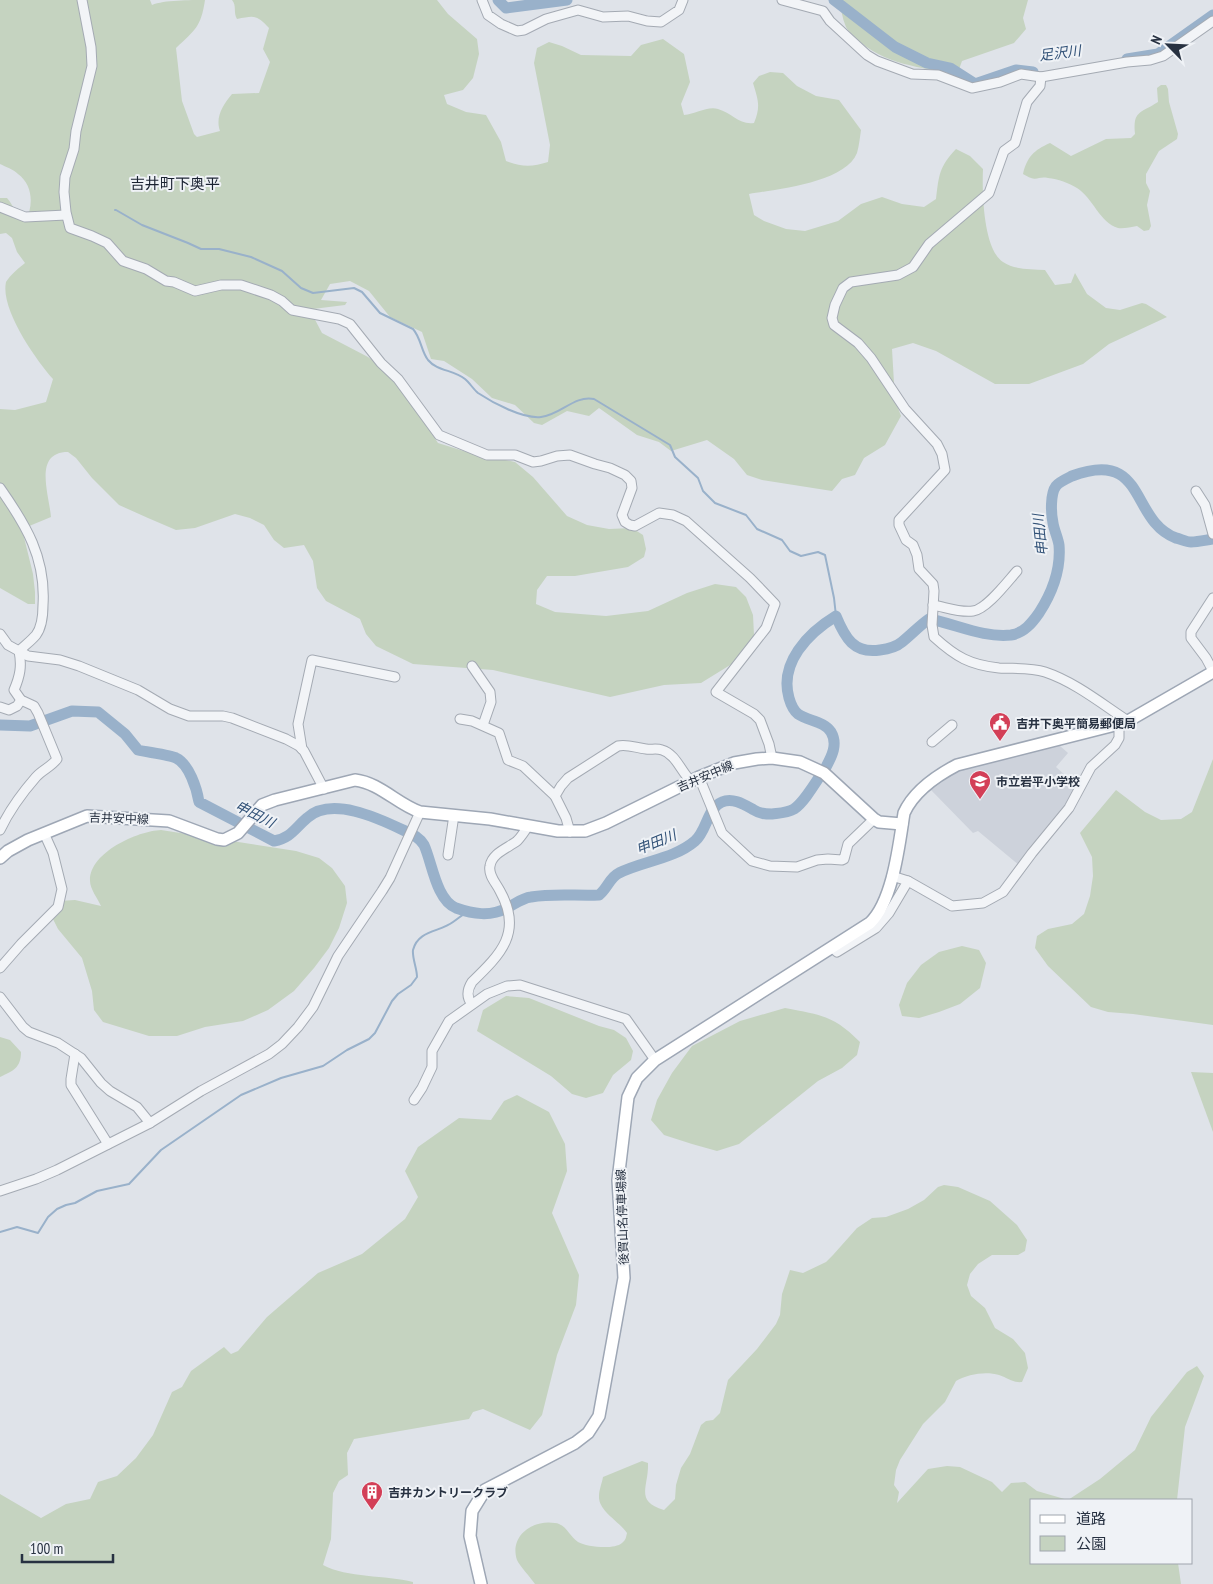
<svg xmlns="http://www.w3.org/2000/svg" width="1213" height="1584" viewBox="0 0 1213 1584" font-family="'PT Sans Narrow','Noto Sans JP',sans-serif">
<rect width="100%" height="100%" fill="#dfe3e9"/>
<polygon fill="#cdd2db" points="1059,745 1068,753 1056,767 1077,786 1066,807 1020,866 978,831 973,833 931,790 955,773 968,766"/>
<g fill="#c5d3c0">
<path d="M0,0H150L152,5C164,0 190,0 205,0C201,27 195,30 176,48L182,101L194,134L197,137L220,131C215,117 223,105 232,94L259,93L270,62L263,49L269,28C256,14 254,16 237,19C233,12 237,6 232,0H437L448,14L477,39L479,54L473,78L463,90L444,95L447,104L466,112L486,115L501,142L506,161C522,167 532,167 548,162L550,145L534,63L537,48L549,42L562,46L581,55L631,56L641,45L663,39L684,54L690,82L681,104L684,115C696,114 707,106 718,109C732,113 739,125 754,123C761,106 758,100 753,83L759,76L770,72L783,73L797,86L816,96L839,100L861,130C860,137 859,146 857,153C845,183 777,189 749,194L754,215L764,221L786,229L805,231L838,221L861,204L882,197L902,204L924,207L936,199C939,175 939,167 956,149L970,156L983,169C982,191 983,249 1003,262C1015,270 1031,269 1045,270L1055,285L1071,283L1075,273L1087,294L1106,308L1120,310L1142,303L1146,304L1167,317L1109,344L1083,364L1029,384H995L936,351L913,343L892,349L895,400L901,416L885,445L864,458L855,475L842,479L832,491L762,480L747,475L734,459L707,440L671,451L659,442L637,435L599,408L589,416L567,411L542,425L534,423L515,405L492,398L472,379L444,361L431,359L422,332L390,317L369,291L350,281L330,284L321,300L347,302L345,305L313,309L312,314L322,333L368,357L395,377L438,443L467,452L515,462L533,477L567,516L587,525L609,529L632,528L643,535L646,549L644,557L628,567L575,576H547L537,590L536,604L555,612L606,616L648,611L687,593L715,584L736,587L746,597L753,615L754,635L735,662L701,683L664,685L610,697L493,670L413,664L376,646L366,634L360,619L326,601L317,588L313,561L304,545L284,548L274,540L264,525L250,518L235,514L195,528L176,530L148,518L119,505L92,478L76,458L68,452C33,452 49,494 51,517L22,529L33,574L35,592V604H28L0,588V409L15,410L46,402L53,379C36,360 0,309 6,282C10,275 19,268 25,263L17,252L12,238L6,233L0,234V198H7C14,206 16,216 25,222C34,206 33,185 18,174C13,169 6,167 0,164Z"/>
<path d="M840,0H1028L1023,18L1026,29L1014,43L962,61L957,75C922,67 883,65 856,38C853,35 848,31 846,27C842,18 841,9 840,0Z"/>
<path d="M1161,85H1166L1168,89L1169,102L1178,134L1177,139L1159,151L1146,174V183L1150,191L1147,205L1151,226L1149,230L1144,231L1137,226C1131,227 1123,229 1118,228C1100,223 1093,198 1077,188C1069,183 1058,179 1048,178C1036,176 1038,183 1023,174C1027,157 1034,150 1050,143L1071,156L1106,139L1131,138L1135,134C1133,111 1139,114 1158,102L1157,88Z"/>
<polygon points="1213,759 1213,1025 1133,1014 1108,1012 1091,1007 1048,966 1035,948 1037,936 1048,929 1072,924 1084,914 1090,896 1093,876 1092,857 1080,833 1116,790 1145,812 1161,820 1181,819 1192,812"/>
<path d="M161,830L296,851L319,858L332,868L345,886L347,903L339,928L329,948L314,968L294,991L268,1010L243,1021L205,1027L177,1036H149L103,1022L94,1010L92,991L82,958L58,929L52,917L59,901L75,900L101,906C98,899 90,889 90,881C89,853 137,831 161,830Z"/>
<polygon points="962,946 979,950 986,963 980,988 960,1004 939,1012 919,1018 902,1016 899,1005 907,983 921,965 939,952"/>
<polygon points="506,996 529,998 599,1026 614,1030 626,1038 633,1051 631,1060 613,1075 603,1093 586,1098 572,1094 551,1076 477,1031 483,1010"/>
<path d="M785,1008C821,1015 833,1015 860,1042L857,1055L842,1068L818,1081L739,1144L717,1151L692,1144L664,1135L651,1120L657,1100L672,1073L692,1046L740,1021Z"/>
<path d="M0,1037L10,1040L21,1052C21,1068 13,1071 0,1077Z"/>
<polygon points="1191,1072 1213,1073 1213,1132"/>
<path d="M517,1095L549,1112L565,1144L567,1171L552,1213L579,1275L576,1305L557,1355L542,1415L530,1430L483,1409L473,1412L469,1419L354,1439L347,1453L348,1475L339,1481L333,1493L331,1539L323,1565C347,1578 386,1575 413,1582V1584H0V1494L41,1518L66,1504L90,1499L98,1482L117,1476L136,1458L153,1435L172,1392L182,1387L191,1371L224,1347L231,1354L238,1351L267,1317L318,1273L362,1254L405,1219L418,1197L405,1171L418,1147L459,1118L491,1120L504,1101Z"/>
<path d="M944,1185L958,1187L990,1201L1017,1225L1027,1240L1025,1251L1018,1255H992L978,1264L970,1274L967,1285L971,1296L985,1308L995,1328L1013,1339L1025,1353L1028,1368L1022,1382C1013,1383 1008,1378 999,1375C986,1371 968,1374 956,1381L945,1402L923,1424L900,1460L896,1470L894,1485L899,1492L897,1503L928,1469L947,1466L960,1467L992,1482L1002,1492L1011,1483L1025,1482L1037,1491L1068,1500L1100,1479L1135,1450L1151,1417L1187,1372L1197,1366L1204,1376L1185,1427L1177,1500H1032V1563H1178L1181,1584H535C531,1578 519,1565 517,1560C509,1536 533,1519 555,1523C566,1524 570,1537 578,1542C587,1547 614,1550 622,1543C626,1540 626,1537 627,1533C619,1521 598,1511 599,1496C599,1490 602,1483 603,1477L642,1461L648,1463C649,1487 634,1501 664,1510L675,1499L676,1485L681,1468L690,1454L701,1425L706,1421L713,1420L720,1413L728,1380L757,1349L776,1324L780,1315L782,1294L790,1270L803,1273L826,1262L833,1255L857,1228L872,1218L886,1217L908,1209L924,1200L938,1187Z"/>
</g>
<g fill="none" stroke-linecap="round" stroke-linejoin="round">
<g stroke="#99b1ca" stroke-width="2">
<path d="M115,210H116L142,225L188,243L201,249H219L251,257L282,271L301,288L313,293L354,288L362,292L380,313L413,329C421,338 421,351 428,360C437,371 454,370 465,379C470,383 473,389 478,393C493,403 523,419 541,417C561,415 574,395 594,399L670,445L675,457L698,478L703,491L715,503L746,515L757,529L782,540L790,551L801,556L818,552L825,555L834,598L836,616"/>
<path d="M0,1232L17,1227L38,1233L48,1217L57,1209L66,1205L75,1203L97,1191L129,1184L161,1150L241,1095L281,1078L323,1066L347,1050L369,1039L375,1033L392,1001L398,994L411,985L417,977C417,968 412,958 413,950C418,930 440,932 453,922C459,918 463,914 469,911"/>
</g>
<g stroke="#99b1ca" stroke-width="11">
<polyline points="498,0 506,8 567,0"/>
<polyline points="834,0 895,47 927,63 950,68 975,84 1016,70 1033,72"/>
<polyline points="1127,59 1158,54 1213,15"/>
<path d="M0,725L30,726L72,711L98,712L125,734L138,750C146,752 171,755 176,758C189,764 197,789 199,802L274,841C291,838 295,828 307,818C331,796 378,818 403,830C411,833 420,838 424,845C432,862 436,900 456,908C473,914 490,917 507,908C515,904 522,898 531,897C554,893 576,896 599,895C607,889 610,877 619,873C643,861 674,859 695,841C707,831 707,808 722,802C733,797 745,805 754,810C760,814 766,814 772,814C780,813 787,813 794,809C805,802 818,778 826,767C832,756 838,744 831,732C824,721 808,721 798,714C793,710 791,705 789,698C779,663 808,633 836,616C845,638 854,654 880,650C889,649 896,647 902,642C912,634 919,626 929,619C956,624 983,638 1011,635C1024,633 1032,623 1039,613C1052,593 1061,569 1059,545C1058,538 1054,530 1053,523C1051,514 1050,494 1056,486C1059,482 1068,478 1072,476C1147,448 1129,520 1176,538C1181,539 1186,542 1191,542C1198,542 1206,540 1213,539"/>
</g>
<g stroke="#a4aab3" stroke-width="11">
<g id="minor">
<polyline points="82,0 91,47 92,66 76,131 74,149 65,177 64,192 66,212 70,228 92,236 107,243 123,261 146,269 166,281 174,282 195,291 221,285 241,285 271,295 282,301 292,310 339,319 350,324 381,363 398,379 439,435 487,455 515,455 533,462 541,461 557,456 570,455 595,464 610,468 625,475 631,481 632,488 622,515 625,522 630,525 635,526 659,513 673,515 686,521 750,578 775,604 766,628 716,692 754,714 760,720 769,744 772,758"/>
<polyline points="482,0 488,15 501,24 517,31 524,30 546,19 578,10 603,17 628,16 647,21 661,22 679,10 683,0"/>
<polyline points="782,0 823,11 830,21 867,55 877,61 912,74 938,75 972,88 1000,82 1021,74 1041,77 1127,62 1150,60 1163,56 1213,21"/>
<path d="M1041,77L1040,86L1027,102L1015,143L1004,151L989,193L929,244L913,267L898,275L851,282L843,288L835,305L832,318L834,325L858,343L871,358L905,409L937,444L942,454L945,470L899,520V525L906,540L913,545L917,555L919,569L933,584L934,591L932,625L934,637C956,657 970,665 999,668C1014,669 1030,667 1045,672C1075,682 1102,704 1128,721"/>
<polyline points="0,207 25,217 66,215"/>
<path d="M0,488C26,525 46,558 43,605C43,615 42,627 36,635C31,641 24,646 19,651C22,666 20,676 14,690L21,700L34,706L38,713L57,759C51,767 42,770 36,777C22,793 9,811 0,830"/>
<polyline points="1196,491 1205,505 1213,534"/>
<polyline points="1213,598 1191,632 1191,638 1206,658 1213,671"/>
<path d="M933,605C945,607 960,613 973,611C987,609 1007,582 1017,571"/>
<polyline points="0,634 8,645 28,656 60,660 79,666 138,690 170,709 189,716 223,716 232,718 286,739 299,746 304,751 324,789"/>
<polyline points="472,666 490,692 491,702 483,725"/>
<polyline points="0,707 9,710 17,706 21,700"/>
<polyline points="460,719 472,721 499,733 508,760 523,766 555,796 566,818 570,832"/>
<polyline points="932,742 952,725"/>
<polyline points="302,749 298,724 312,660 395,677"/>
<polyline points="699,777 722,833 752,861 770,866 797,867 817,860 828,859 842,860 844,859 848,844 874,819"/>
<path d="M555,796L561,786L568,778L618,746C628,744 636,748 646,749C651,750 656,748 662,750C676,754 681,772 691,781"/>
<polyline points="448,855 454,815"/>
<polyline points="892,876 908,881 952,906 983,903 1003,892 1032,853 1069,808 1091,767 1115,745 1119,738 1119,724"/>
<polyline points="832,947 837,952 876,928 889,913 908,881"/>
<polyline points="0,968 21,944 58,907 62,889 53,853 44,833"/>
<polyline points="0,997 23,1027 29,1032 58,1043 81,1058 101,1083 110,1091 137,1107 150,1123"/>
<path d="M472,1004C466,997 467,990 472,982C501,954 523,932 500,891C496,883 488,875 490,866C492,853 508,848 517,841C522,836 525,831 528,826"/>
<polyline points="75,1054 71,1079 71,1085 108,1144"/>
<polyline points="414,1100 422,1088 432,1067 432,1051 449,1021 487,994 507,986 520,985 626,1019 655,1060"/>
<polyline points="0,1191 36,1179 57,1170 150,1123 201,1091 269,1054 282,1044 298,1027 313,1007 338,956 382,891 390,878 420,812"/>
</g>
</g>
<g stroke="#9ea7b5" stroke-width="14">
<g id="major">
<path d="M0,858L8,851L28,840L87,816L169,821L217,839L224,840L238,833L262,805L275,800L355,780C380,783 397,804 420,812L490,819L558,831H585L606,823L699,777L734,763L757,759L772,758L800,762L824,773L874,819L879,822L902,824"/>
<path d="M481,1584L470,1536L472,1511L485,1490L575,1443L588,1433L599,1416L624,1278L618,1180L628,1097L637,1078L655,1060L870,923C893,901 899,845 904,813C914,791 936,776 957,765L1119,724L1128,721L1213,672"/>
</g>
</g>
<use href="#minor" stroke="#f2f4f7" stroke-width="9"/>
<use href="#major" stroke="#fff" stroke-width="11"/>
</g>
<defs>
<g id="civic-pin" transform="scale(1.125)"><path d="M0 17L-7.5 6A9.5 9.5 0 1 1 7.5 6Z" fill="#d33f57" stroke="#eff2f6"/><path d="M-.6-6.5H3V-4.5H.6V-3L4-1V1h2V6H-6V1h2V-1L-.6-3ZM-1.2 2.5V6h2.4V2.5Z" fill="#fff"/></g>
<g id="school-pin" transform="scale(1.125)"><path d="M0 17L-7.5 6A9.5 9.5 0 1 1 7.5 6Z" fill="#d33f57" stroke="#eff2f6"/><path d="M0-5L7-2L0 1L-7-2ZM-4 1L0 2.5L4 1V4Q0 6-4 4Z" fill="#fff"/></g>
<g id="building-pin" transform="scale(1.125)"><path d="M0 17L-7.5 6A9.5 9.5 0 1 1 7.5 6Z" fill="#d33f57" stroke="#eff2f6"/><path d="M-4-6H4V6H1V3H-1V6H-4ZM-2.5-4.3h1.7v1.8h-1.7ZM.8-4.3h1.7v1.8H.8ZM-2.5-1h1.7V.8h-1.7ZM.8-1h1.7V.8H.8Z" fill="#fff"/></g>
</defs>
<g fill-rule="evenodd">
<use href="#civic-pin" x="1000" y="723"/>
<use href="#school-pin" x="980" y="781"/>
<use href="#building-pin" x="372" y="1492"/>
</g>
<g text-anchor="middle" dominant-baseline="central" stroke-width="4" stroke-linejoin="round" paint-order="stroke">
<g font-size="12" font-weight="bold" fill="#273141" stroke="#eff2f6" text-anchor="start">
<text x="1016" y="723">吉井下奥平簡易郵便局</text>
<text x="996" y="781">市立岩平小学校</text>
<text x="388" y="1492">吉井カントリークラブ</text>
</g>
<g font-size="12" fill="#273141" stroke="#eff2f6">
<text transform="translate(705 776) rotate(-23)">吉井安中線</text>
<text transform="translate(119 818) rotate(2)">吉井安中線</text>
<text transform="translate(622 1217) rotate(-92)">後賀山名停車場線</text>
</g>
<g font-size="14" font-style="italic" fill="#305076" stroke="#eff2f6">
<text transform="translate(1060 53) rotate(-7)">足沢川</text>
<text transform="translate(1040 535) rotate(-96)">申田川</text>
<text transform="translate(255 814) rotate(27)">申田川</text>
<text transform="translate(656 842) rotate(-22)">申田川</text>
</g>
<g font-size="15" fill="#1a2231" stroke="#eff2f6">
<text x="175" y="183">吉井町下奥平</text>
</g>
</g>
<rect x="1030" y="1499" width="162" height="65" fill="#eff2f6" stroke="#9fa5ae"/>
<rect x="1040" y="1515" width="25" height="8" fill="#ffffff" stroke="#9fa5ae"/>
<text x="1076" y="1524" font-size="15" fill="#273141">道路</text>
<rect x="1040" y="1536" width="25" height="15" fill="#c5d3c0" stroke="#9fa5ae"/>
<text x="1076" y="1549" font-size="15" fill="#273141">公園</text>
<g transform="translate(1168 45) rotate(294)" stroke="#eff2f6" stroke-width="4" paint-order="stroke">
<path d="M0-4L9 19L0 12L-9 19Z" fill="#273141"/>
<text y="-8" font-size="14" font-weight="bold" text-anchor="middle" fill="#273141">N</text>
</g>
<path d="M22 1554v8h91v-8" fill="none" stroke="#273141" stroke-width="2.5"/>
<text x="30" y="1554" font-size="15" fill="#273141" stroke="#eff2f6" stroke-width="4" paint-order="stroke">100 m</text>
</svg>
